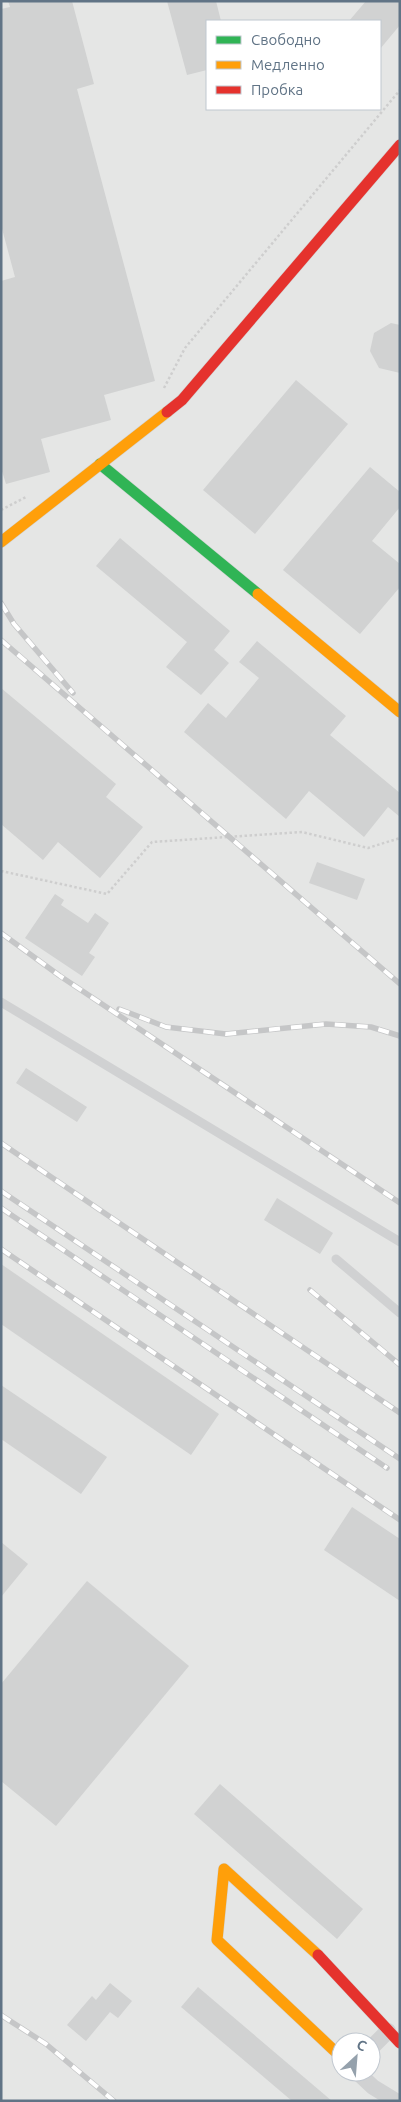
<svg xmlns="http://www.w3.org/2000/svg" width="401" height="2102" viewBox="0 0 401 2102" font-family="Ubuntu,sans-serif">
<rect width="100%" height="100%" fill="#f5f5f2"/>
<path fill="#e5e6e5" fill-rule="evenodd" d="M1,1H400V2101H1ZM207,21H380V109H207ZM341,2042H371V2072H341Z"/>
<g fill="#d1d2d2">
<polygon points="8,1 72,1 94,84 77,89 155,381 104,395 111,420 41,439 50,472 6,484 1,468 1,281 15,277 1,225 1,9 10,7"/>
<polygon points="167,1 216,1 221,21 207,21 207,70 187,75"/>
<polygon points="366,1 400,1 400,25 380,49 380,21 349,21"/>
<polygon points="391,323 400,325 400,373 379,368 370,351 374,333"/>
<polygon points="296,380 348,424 255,534 203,490"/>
<polygon points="370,467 400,492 400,507 372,541 400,564 400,587 360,634 283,570"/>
<polygon points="120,538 230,631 214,650 229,663 201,695 166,667 187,642 96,566"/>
<polygon points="257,641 346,716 330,735 400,793 400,817 388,807 364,837 309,791 286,819 184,732 208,703 226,718 259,678 239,662"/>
<polygon points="1,688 116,784 106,797 143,827 100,878 58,842 43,860 1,824"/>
<polygon points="317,862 365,879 357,900 309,883"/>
<polygon points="55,894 64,900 61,905 88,923 95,913 109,923 89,953 95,957 82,976 25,938"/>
<polygon points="26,1068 87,1107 77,1122 16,1083"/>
<polygon points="277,1198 333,1233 320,1254 264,1220"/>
<polygon points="1,1264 219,1414 191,1455 1,1324"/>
<polygon points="1,1385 107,1457 81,1494 1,1439"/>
<polygon points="352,1507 400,1539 400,1601 324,1550"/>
<polygon points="1,1542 28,1564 1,1597"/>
<polygon points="87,1581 189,1666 56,1826 1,1781 1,1684"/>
<polygon points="220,1784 363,1909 337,1939 194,1814"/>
<polygon points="110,1983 132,2001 118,2018 110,2012 86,2041 67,2025 92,1996 96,2000"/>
<polygon points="198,1987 332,2101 292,2101 181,2007"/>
</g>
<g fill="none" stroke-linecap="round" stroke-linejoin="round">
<g stroke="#d1d3d3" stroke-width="12">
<polyline id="fast" points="100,464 258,594"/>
</g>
<g stroke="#d1d3d3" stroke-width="12">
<g id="slow">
<polyline points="1,542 167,412"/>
<polyline points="258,594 400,712"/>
<polyline points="318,1955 224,1869 217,1940 341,2057"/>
</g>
</g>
<g stroke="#d1d3d3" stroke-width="12">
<g id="jam">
<polyline points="167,412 182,400 400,145"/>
<polyline points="318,1955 400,2043"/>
</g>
</g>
<g stroke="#cecece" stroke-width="2.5" stroke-dasharray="2.5 2.5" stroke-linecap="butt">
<polyline points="164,388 185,348 400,90"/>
<polyline points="1,510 26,497"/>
<polyline points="1,871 107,894 152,842 302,832 368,848 400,838"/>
</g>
<g stroke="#d0d1d2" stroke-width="9">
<polyline points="1,1002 400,1242"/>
<polyline points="336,1259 400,1313"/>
</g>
<g stroke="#d0d1d2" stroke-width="16">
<polyline points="371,2048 388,2031"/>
<polyline points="357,2072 373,2087 396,2101"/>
</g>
<use href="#fast" stroke="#30b455" stroke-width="11"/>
<use href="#slow" stroke="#ff9f0a" stroke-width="11"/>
<use href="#jam" stroke="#e5322d" stroke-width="11"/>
<g stroke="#c5c6c7" stroke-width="5.5">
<g id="rail">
<polyline points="1,603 14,624 73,693"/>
<polyline points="1,640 400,984"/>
<polyline points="1,933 60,976 400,1203"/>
<polyline points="119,1009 166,1027 226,1034 326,1024 371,1027 400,1036"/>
<polyline points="1,1143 400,1413"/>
<polyline points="1,1191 400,1459"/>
<polyline points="1,1208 387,1468"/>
<polyline points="1,1249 400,1520"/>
<polyline points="310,1290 400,1365"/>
<polyline points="1,2015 46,2044 114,2101"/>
</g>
</g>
<use href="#rail" stroke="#fff" stroke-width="4" stroke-dasharray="11" stroke-linecap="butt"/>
</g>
<rect width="401" height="2102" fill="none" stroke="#617486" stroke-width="5"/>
<rect x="206" y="20" width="175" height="90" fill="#ffffff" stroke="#c0c7cf"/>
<rect x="216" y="36" width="25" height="8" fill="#30b455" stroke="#c0c7cf"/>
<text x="251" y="45" font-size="15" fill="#617486">Свободно</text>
<rect x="216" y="61" width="25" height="8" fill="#ff9f0a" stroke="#c0c7cf"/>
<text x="251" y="70" font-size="15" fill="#617486">Медленно</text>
<rect x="216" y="86" width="25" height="8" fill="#e5322d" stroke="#c0c7cf"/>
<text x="251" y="95" font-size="15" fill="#617486">Пробка</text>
<g transform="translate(356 2057) rotate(26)"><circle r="24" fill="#ffffff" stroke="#c0c7cf"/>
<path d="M0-4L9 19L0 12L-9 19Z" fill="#95a1ac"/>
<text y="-8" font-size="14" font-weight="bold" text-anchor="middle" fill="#617486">С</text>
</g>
</svg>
